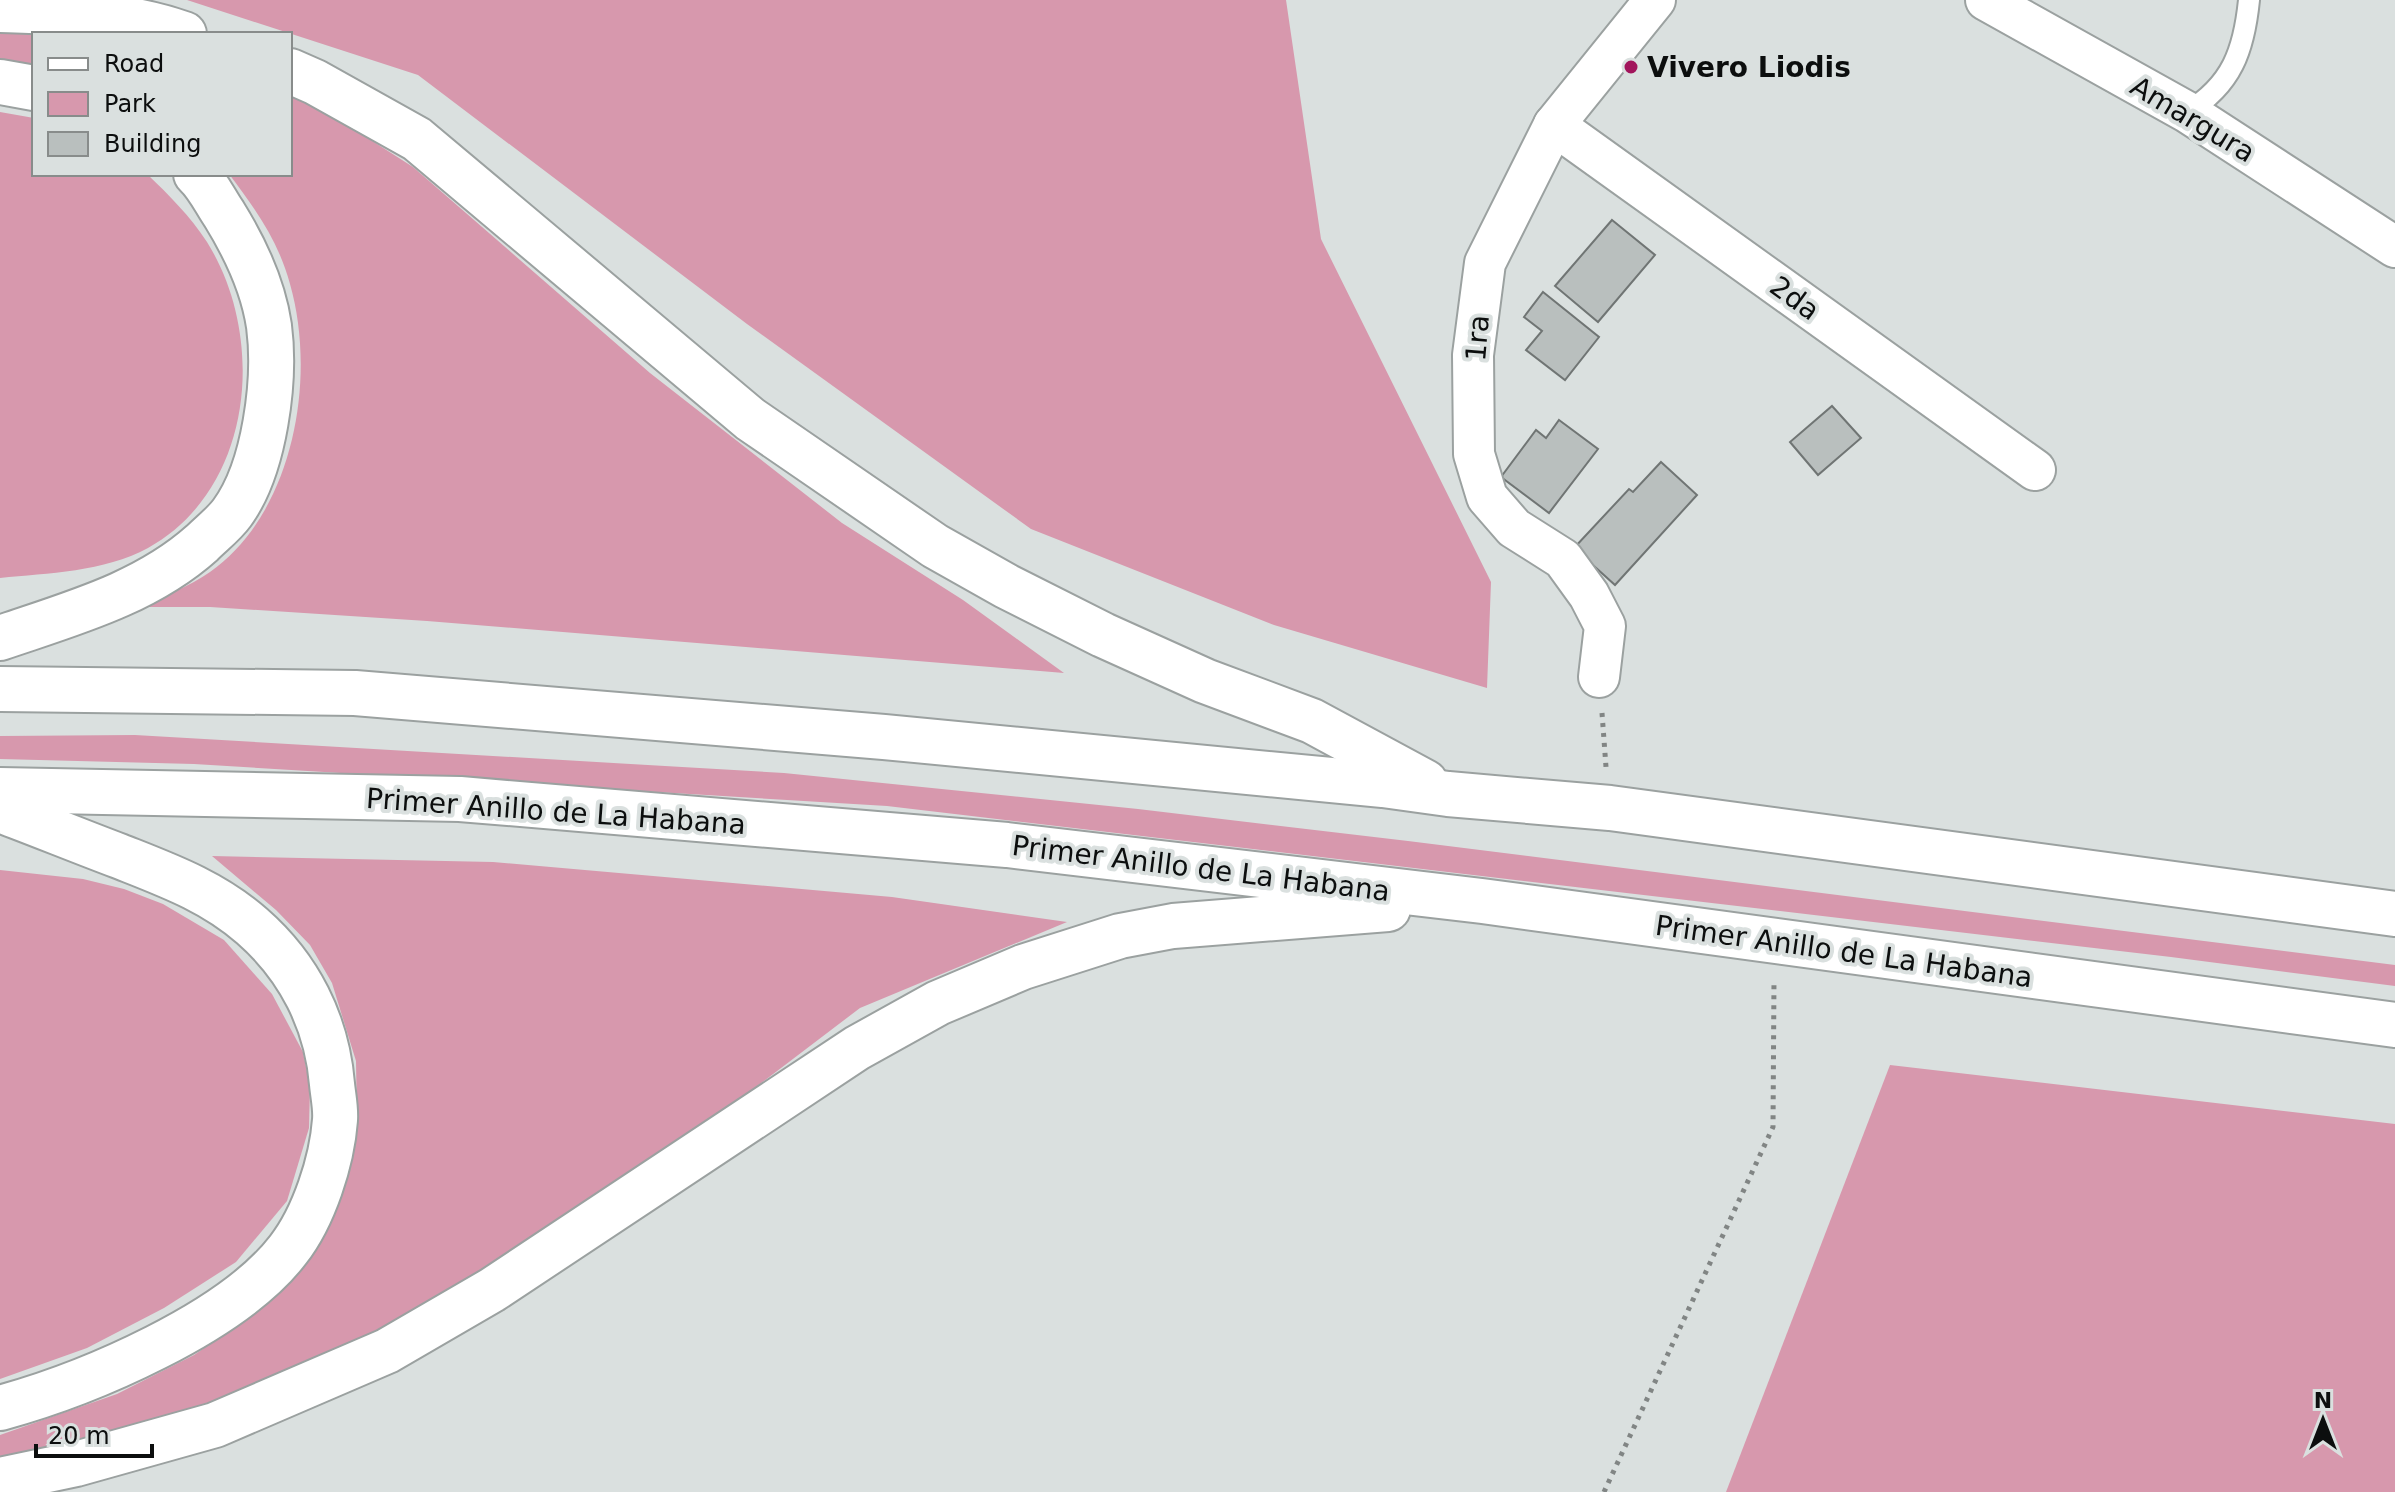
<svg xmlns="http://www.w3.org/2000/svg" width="2395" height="1492" font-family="'DejaVu Sans',sans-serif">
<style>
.green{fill:#d798ad}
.building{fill:#b9bfbe;stroke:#707574;stroke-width:2}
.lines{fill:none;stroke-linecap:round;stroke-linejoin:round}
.service-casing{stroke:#9ba1a0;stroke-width:24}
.minor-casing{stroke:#9ba1a0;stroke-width:44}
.motorway-casing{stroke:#9ba1a0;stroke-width:48}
.path{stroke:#818584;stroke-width:5;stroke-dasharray:4 6;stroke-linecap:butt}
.service{stroke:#fff;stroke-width:20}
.minor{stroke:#fff;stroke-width:40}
.motorway{stroke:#fff;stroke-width:44}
.poi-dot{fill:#a2155c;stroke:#dae0df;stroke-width:3}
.labels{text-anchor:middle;stroke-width:8;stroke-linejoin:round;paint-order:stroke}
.poi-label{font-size:28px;font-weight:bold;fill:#0c0e0e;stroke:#dae0df;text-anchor:start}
.street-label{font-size:28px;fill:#0c0e0e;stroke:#dae0df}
</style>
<rect width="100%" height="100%" fill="#dae0df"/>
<!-- green -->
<g class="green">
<polygon points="187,0 1286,0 1321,239 1491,582 1487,688 1274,625 1031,529 747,324 418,75"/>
<polygon points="0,31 41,34 34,34 34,71 0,66"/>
<path d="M 290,95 L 352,128 L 413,167 L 650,373 L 842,523 L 963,600 L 1064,673 L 427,621 L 210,607 L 139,607 C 163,596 189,587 210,572 C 294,513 317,378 290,284 C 278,240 256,210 229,174 L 290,174 Z"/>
<path d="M 0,112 L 34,118 L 34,174 L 147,174 C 169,195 190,216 207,242 C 267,338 254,489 148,548 C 104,572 48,573 0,578 Z"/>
<polygon points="135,735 784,773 1138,809 1408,841 2395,965 2395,986 2171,957 887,806 194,764 0,759 0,736"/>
<polygon points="212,856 493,862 892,897 1067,922 860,1008 611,1197 414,1318 234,1397 0,1464 0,1435 117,1394 194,1355 241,1323 282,1286 345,1183 357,1125 356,1061 332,983 310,945 276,910"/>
<polygon points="0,870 83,879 124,889 163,904 224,940 272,994 303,1052 310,1087 309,1128 287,1201 236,1262 164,1308 87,1348 0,1379"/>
<polygon points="1890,1065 2395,1124 2395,1492 1726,1492"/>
</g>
<!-- building -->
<g class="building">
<polygon points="1612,220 1655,255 1598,322 1555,286"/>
<polygon points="1543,292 1599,337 1565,380 1526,350 1542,331 1524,317"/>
<polygon points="1832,406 1861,438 1818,475 1790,442"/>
<polygon points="1559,420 1598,449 1549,513 1501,477 1536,430 1546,438"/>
<polygon points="1661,462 1697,495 1615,585 1574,548 1629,489 1633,492"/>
</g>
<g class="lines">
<defs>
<path id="service" d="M 2187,112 C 2232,85 2244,50 2249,0"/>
<g id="minor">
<polyline points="1986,0 2187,112 2395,247"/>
<polyline points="1554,125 2035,470"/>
<polyline points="1599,677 1605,626 1589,595 1563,559 1514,528 1487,497 1474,454 1473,355 1485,263 1554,125 1655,0"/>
</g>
<g id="motorway">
<path d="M 0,10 C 62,12 125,13 184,34"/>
<polyline points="290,71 315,82 417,139 750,419 935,546 1006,586 1103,635 1205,681 1312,721 1425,782"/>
<polyline points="0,82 34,88"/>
<path d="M 0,638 C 70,614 145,594 202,543 C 211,534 224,524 232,513 C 265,468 276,380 269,326 C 263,285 245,248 224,214 C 215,201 208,185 196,174"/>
<polyline points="0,689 355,693 884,737 1383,785 1448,794 1610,808 2395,914"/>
<polyline points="0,790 460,799 1007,845 1482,901 2395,1025"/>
<path d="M 0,810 C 40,825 79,841 119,856 C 167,875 212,891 252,926 C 299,967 327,1022 332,1084 C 333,1095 336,1108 335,1120 C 332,1161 314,1217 288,1250 C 232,1323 88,1384 0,1408"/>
<polyline points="0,1480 76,1464 215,1425 387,1351 492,1290 857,1048 938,1003 1023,967 1120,936 1173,926 1388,909"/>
</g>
</defs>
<!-- service casing -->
<use href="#service" class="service-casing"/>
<!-- minor casing -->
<use href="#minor" class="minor-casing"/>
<!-- motorway casing -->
<use href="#motorway" class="motorway-casing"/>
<!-- path -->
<g class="path">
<polyline points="1602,713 1606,767"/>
<polyline points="1604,1492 1773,1127 1774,980"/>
</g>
<!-- service -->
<use href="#service" class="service"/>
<!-- minor -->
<use href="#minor" class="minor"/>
<!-- motorway -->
<use href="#motorway" class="motorway"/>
</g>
<!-- markers -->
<circle class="poi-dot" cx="1631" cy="67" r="8"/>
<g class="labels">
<!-- poi labels -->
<g class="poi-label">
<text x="1647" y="77">Vivero Liodis</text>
</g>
<!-- street labels -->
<g class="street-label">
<text transform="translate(2193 119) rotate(31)" y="10">Amargura</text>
<text transform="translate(1795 298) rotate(36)" y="10">2da</text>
<text transform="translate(1477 338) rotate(-85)" y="10">1ra</text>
<text transform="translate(556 811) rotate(4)" y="10">Primer Anillo de La Habana</text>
<text transform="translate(1201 868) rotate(7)" y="10">Primer Anillo de La Habana</text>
<text transform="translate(1844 951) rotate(8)" y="10">Primer Anillo de La Habana</text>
</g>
</g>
<!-- legend -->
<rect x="32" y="32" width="260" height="144" fill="#dae0df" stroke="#888c8b" stroke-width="2"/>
<rect x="48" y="58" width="40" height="12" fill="#ffffff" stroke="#888c8b" stroke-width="2"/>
<text x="104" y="72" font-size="24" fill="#0c0e0e">Road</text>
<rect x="48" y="92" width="40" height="24" fill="#d798ad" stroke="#888c8b" stroke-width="2"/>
<text x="104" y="112" font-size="24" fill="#0c0e0e">Park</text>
<rect x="48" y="132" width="40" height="24" fill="#b9bfbe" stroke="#888c8b" stroke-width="2"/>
<text x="104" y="152" font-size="24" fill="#0c0e0e">Building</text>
<!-- north arrow -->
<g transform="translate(2323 1420)" stroke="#dae0df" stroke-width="6" paint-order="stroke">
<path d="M0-6L14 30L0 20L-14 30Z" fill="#0c0e0e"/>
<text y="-12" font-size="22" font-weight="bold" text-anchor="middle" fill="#0c0e0e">N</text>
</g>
<!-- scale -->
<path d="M36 1444v12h116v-12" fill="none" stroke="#0c0e0e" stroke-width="4"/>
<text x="48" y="1444" font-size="24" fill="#0c0e0e" stroke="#dae0df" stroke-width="6" paint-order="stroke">20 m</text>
</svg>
